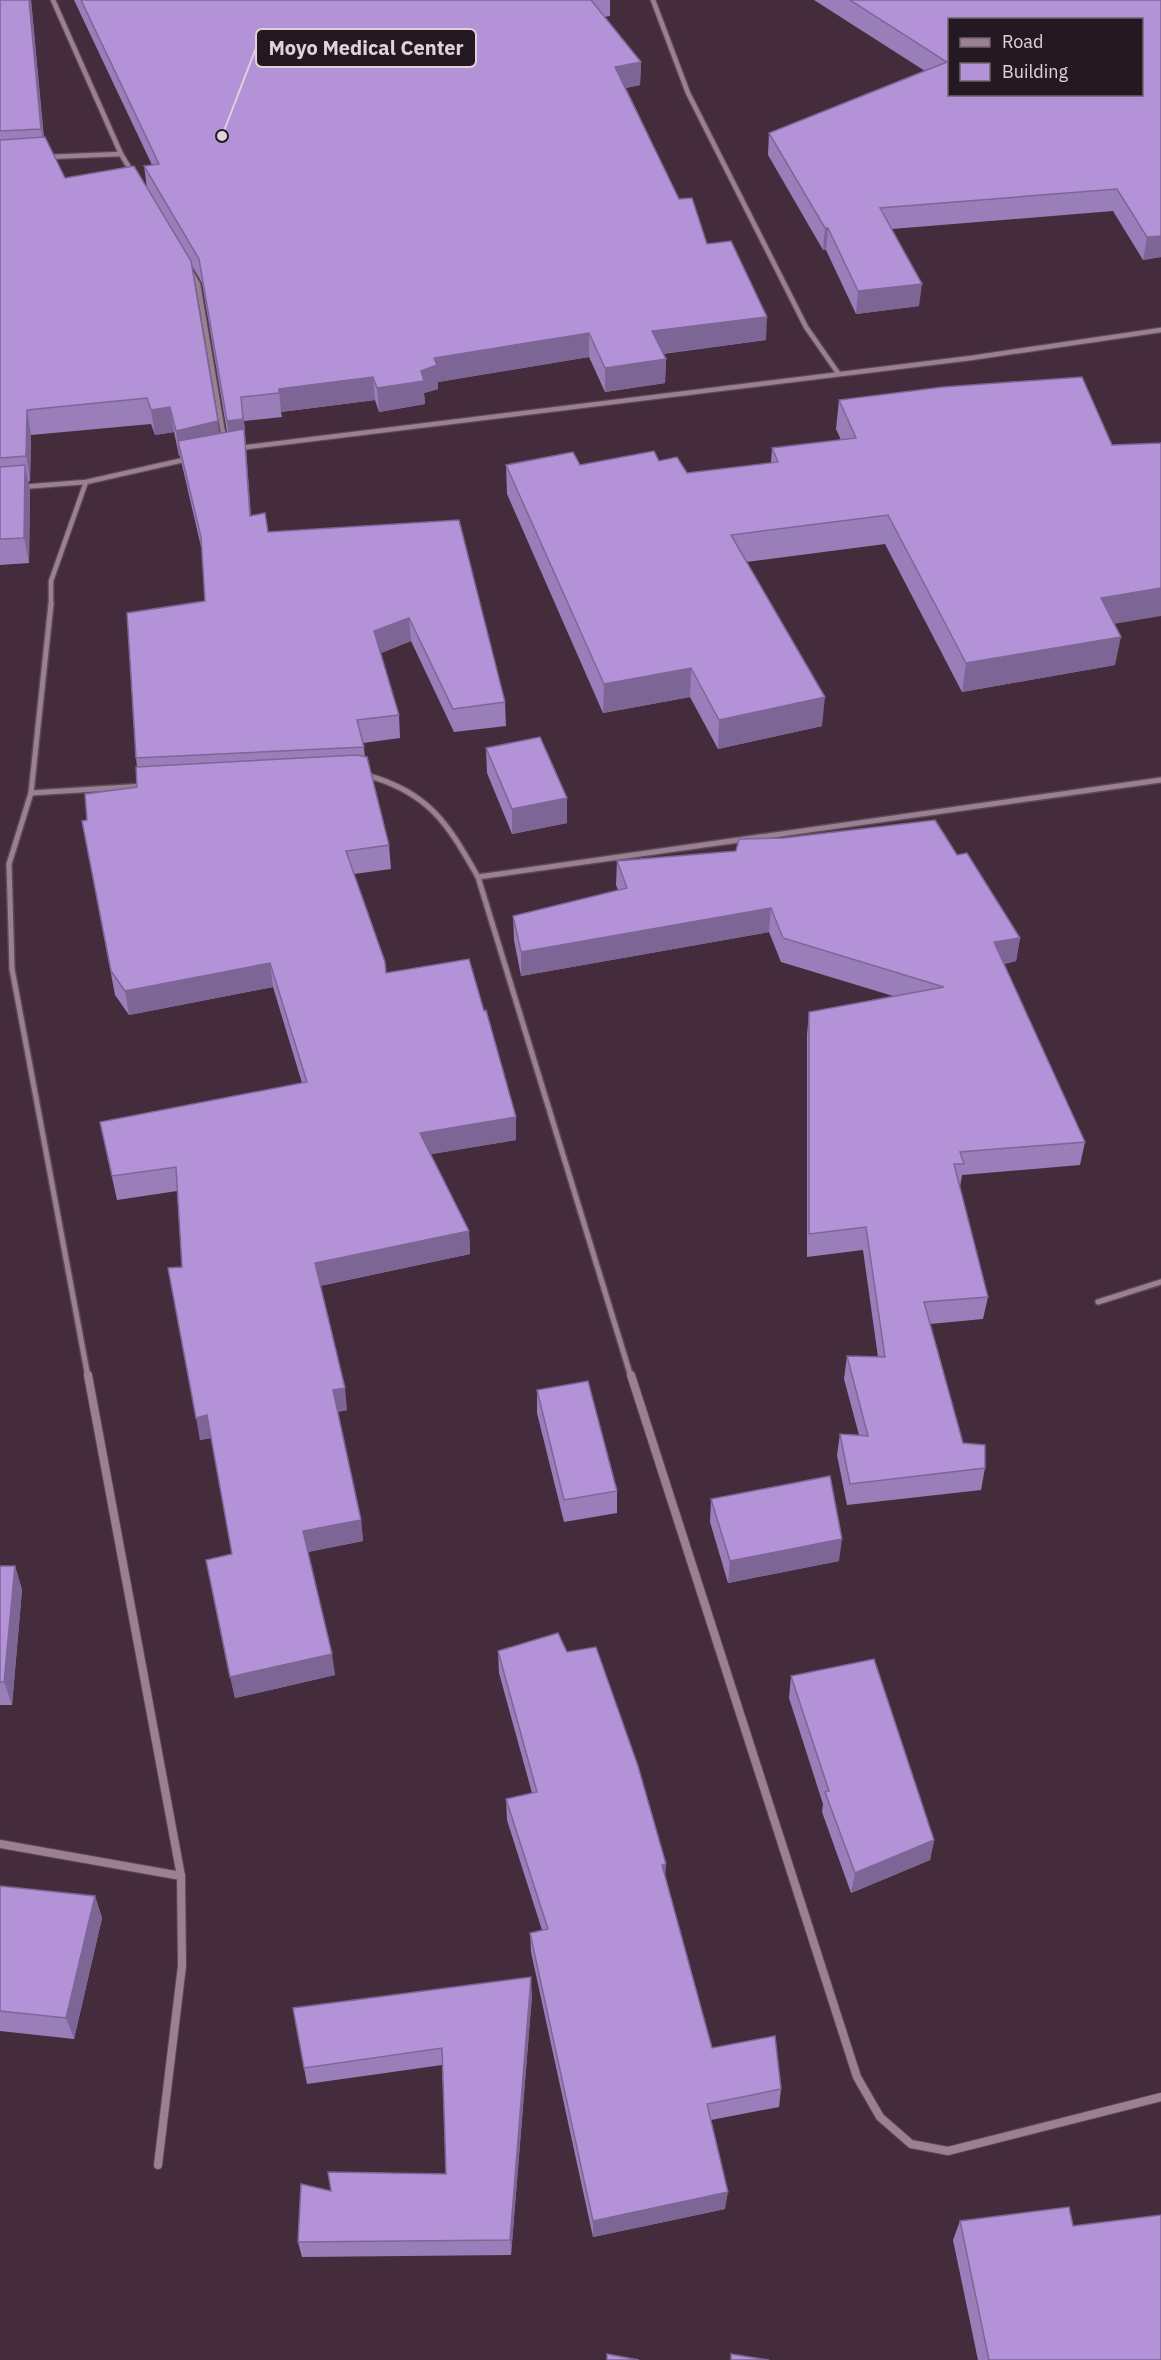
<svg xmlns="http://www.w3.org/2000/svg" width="1161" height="2360" font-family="'IBM Plex Sans',sans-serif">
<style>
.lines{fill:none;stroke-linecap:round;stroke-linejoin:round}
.minor-far2-casing{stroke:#5d4957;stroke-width:7}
.minor-far1-casing{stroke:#5d4957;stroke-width:8}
.minor-casing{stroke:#5d4957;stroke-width:10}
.minor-far2{stroke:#9b7f92;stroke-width:4.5}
.minor-far1{stroke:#9b7f92;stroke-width:5}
.minor{stroke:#9b7f92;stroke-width:8}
.wall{fill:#9a7eb9;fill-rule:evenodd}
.shaded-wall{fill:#7d6696}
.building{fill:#b392d7;stroke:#7d6696;stroke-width:1.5;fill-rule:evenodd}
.leader{fill:none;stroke:#e0d1db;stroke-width:2}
.callout-dot{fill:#e0d1db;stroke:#241920;stroke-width:2}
.callout{fill:#241920;stroke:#e0d1db;stroke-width:2}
.callout-label{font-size:20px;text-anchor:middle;font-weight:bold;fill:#e0d1db}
</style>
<rect width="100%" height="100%" fill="#442c3d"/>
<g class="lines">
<defs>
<g id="minor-far2">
<polyline points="53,0 121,154 133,174"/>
<polyline points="653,0 688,93 806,327 838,373"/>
<polyline points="47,157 121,154"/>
<polyline points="190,270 198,284 224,439"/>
<polyline points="239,448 971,358 1161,330"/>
<polyline points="21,487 86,482 188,459"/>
<polyline points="51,605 51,581 86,482"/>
</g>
<g id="minor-far1">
<polyline points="51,604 31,793 9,864 12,969 88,1377"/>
<path d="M 366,775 C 429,792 448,824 478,877 L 631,1377"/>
<polyline points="31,793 144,786"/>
<polyline points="478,877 1161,780"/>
<polyline points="1098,1302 1161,1282"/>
</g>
<g id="minor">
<polyline points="88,1375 181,1876 182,1966 158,2165"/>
<polyline points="631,1375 857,2077 880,2117 911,2144 948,2151 1161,2097"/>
<polyline points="0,1844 181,1876"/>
</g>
</defs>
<!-- minor-far2 casing -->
<use href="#minor-far2" class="minor-far2-casing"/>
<!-- minor-far1 casing -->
<use href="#minor-far1" class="minor-far1-casing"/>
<!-- minor casing -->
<use href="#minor" class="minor-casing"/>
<!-- minor-far2 -->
<use href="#minor-far2" class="minor-far2"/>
<!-- minor-far1 -->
<use href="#minor-far1" class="minor-far1"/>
<!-- minor -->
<use href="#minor" class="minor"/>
</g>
<!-- wall -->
<g class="wall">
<path d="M 0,0 L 31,0 L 44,138 L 65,178 L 147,188 L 144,166 L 152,165 L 74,0 L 610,0 L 610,16 L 604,17 L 641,62 L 640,85 L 626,88 L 679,199 L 766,340 L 663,354 L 666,359 L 665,383 L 605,392 L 589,357 L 438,382 L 438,389 L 424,393 L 425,404 L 379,412 L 375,400 L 281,412 L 282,417 L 244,421 L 251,516 L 268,532 L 459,520 L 505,702 L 506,726 L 454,732 L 411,641 L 381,653 L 399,715 L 400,738 L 363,743 L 365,756 L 389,845 L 391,869 L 354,874 L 386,973 L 516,1117 L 516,1140 L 431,1154 L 469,1231 L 470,1254 L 320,1286 L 347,1410 L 337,1412 L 361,1520 L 363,1541 L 308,1552 L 335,1675 L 235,1698 L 206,1560 L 232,1554 L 211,1438 L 200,1440 L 182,1267 L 177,1191 L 117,1200 L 100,1122 L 302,1083 L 273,987 L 129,1015 L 115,995 L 82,821 L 87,820 L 137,787 L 137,767 L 136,758 L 205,601 L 202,551 L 182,465 L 180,456 L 179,456 L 174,432 L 155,435 L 151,424 L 31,435 L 30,481 L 28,482 L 30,490 L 29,563 L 0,565 ZM 191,264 L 202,283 L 227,432 L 219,433 Z"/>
<polygon points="814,0 1161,0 1161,257 1143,260 1113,211 892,229 919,306 856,314 826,250 823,250 768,155 769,133 925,71"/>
<polygon points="839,400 1114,624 1115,665 962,692 885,544 746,562 822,726 718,749 690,697 603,713 507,494 506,465 580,465 659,461 687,473 771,463 772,448 841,440 836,429"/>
<polygon points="486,748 567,798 567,823 512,834 487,773"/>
<polygon points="957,855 1020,938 1016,961 1004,964 1085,1142 1080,1165 962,1175 960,1187 988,1297 983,1319 930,1324 963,1443 985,1468 981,1490 847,1505 837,1455 840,1434 859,1435 844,1379 847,1356 878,1357 863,1250 807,1257 807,1035 809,1012 893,996 781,962 769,932 521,976 514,940 513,916 618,890 616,885 617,861"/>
<polygon points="537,1390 617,1491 617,1513 564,1522 537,1413"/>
<polygon points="711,1499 839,1561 728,1583 710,1522"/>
<polygon points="0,1566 15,1566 22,1590 12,1705 0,1705"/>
<polygon points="498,1651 665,1877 712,2048 781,2089 779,2107 711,2120 725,2209 593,2237 531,1952 530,1933 542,1930 507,1820 506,1799 532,1793 499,1673"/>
<polygon points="791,1676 934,1840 930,1860 851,1893 822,1812 823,1804 789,1698"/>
<polygon points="0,1886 95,1896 102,1918 74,2039 0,2031"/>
<polygon points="532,1995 511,2255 302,2257 298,2242 331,2191 446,2174 442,2065 307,2084 304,2068"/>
<polygon points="960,2221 1073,2226 1161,2360 978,2360 953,2240"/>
</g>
<!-- shaded-wall -->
<g class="shaded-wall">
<polygon points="29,0 31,0 45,153 41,129"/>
<polygon points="641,62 640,85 615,90 615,67"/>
<polygon points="825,228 828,228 826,250 823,250"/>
<polygon points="1161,236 1161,257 1143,260 1147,237"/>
<polygon points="922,284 919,306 856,314 858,291"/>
<polygon points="767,317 766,340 652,355 652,331"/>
<polygon points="589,333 589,357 438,382 438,389 424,393 425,404 379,412 377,388 421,371 434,358"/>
<polygon points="666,359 665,383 605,392 605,368"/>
<polygon points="373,377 375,400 281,412 279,389"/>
<polygon points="241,397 244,421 252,540 230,445 227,421"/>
<polygon points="170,407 174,432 155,435 151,410"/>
<polygon points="27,410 31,435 30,481 26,456"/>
<polygon points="218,421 221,447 178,441 180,456 179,456 176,431"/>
<polygon points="25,465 30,490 29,563 24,538"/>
<polygon points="1161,588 1161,616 1096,627 1101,598"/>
<polygon points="409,618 411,641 376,655 374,631"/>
<polygon points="1121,637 1115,665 962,692 966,663"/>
<polygon points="691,668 690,697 603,713 604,684"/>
<polygon points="825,697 822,726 718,749 719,720"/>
<polygon points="567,798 567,823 512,834 512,809"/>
<polygon points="771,908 769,932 521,976 521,952"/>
<polygon points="1020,938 1016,961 990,966 994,942"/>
<polygon points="270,963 273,987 129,1015 125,991"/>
<polygon points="516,1117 516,1140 421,1156 420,1133"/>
<polygon points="469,1231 470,1254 318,1286 315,1263"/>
<polygon points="345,1388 347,1410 335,1412 333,1390"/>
<polygon points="207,1415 211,1438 200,1440 196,1418"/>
<polygon points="361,1520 363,1541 306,1552 303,1531"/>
<polygon points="842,1539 839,1561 728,1583 730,1561"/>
<polygon points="15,1566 22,1590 12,1705 4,1682"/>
<polygon points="332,1654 335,1675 235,1698 230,1677"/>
<polygon points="934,1840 930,1860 851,1893 855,1873"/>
<polygon points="666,1864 665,1884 662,1865"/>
<polygon points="95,1896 102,1918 74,2039 66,2018"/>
<polygon points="531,1977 532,1995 511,2255 510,2240"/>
<polygon points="728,2192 725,2209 593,2237 593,2221"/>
</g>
<!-- building -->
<g class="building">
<polygon points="0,0 29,0 41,129 0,131"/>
<polygon points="81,0 591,0 641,62 615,67 679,199 692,198 707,244 731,241 767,317 652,331 666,359 605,368 589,333 434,358 437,365 421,371 424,381 377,388 373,377 279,389 279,393 241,397 243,419 227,421 199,259 144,166 159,164"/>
<path d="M 850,0 L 1161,0 L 1161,236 L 1147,237 L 1117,189 L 880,208 L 922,284 L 858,291 L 828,228 L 825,228 L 769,133 L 947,62 ZM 950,20 L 1142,20 L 1142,94 L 950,94 Z"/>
<polygon points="45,137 65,178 134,166 191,261 218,421 176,431 170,407 151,410 147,398 27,410 26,456 0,458 0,140"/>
<polygon points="1082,377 1112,445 1161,443 1161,588 1101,598 1121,637 966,663 888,515 731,535 825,697 719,720 691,668 604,684 506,465 573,452 580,465 654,451 659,461 677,457 687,473 778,462 772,448 856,438 839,400 943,387"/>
<polygon points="244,429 250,516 265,513 268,532 459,520 505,702 453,709 409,618 374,631 399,715 357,720 364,747 136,758 127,613 205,601 201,537 178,441"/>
<polygon points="25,465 24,538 0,539 0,467"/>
<polygon points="540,737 567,798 512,809 486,748"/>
<polygon points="357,755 367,757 389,845 346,851 385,962 386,973 469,959 484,1011 486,1010 516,1117 420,1133 469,1231 315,1263 345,1388 333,1390 361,1520 303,1531 332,1654 230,1677 206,1560 232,1554 207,1415 196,1418 168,1268 182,1267 176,1167 112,1176 100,1122 307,1082 270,963 125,991 111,971 82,821 87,820 85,794 137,787 136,767"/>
<polygon points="935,820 957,855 967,853 1020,938 994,942 1085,1142 960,1152 964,1164 954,1164 988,1297 924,1302 963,1443 985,1445 985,1468 850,1484 840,1434 868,1436 847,1356 885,1357 866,1227 809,1234 809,1012 944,987 783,938 771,908 521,952 513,916 627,888 617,861 736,851 739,839 784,838"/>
<polygon points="588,1381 617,1491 564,1500 537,1390"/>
<polygon points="830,1476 842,1539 730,1561 711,1499"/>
<polygon points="0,1566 15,1566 4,1682 0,1682"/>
<polygon points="558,1633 567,1652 596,1647 638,1766 666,1864 662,1865 712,2048 775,2036 781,2089 707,2104 728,2192 593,2221 530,1933 548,1929 506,1799 537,1792 498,1651"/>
<polygon points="874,1659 934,1840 855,1873 825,1792 829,1791 791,1676"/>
<polygon points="0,1886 95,1896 66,2018 0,2011"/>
<polygon points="531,1977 510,2240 298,2242 301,2184 331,2191 328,2172 446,2174 442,2048 304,2068 293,2008"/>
<polygon points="1069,2207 1073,2226 1161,2215 1161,2360 989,2360 960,2221"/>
<polygon points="607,2354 639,2360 607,2360"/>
<polygon points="731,2354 769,2360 731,2360"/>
</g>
<!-- callouts -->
<path class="leader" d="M222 136L256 48"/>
<circle class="callout-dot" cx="222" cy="136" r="6"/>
<rect class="callout" x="256" y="29" width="220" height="38" rx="6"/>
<g class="callout-label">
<text x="366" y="55">Moyo Medical Center</text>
</g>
<!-- legend -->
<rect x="948" y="18" width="195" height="78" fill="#241920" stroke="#6f636b" stroke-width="1.5"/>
<rect x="960" y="38" width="30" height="9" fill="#9b7f92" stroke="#6f636b" stroke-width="1.5"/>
<text x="1002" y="48" font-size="18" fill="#e0d1db">Road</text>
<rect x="960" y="63" width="30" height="18" fill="#b392d7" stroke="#6f636b" stroke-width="1.5"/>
<text x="1002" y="78" font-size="18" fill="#e0d1db">Building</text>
</svg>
